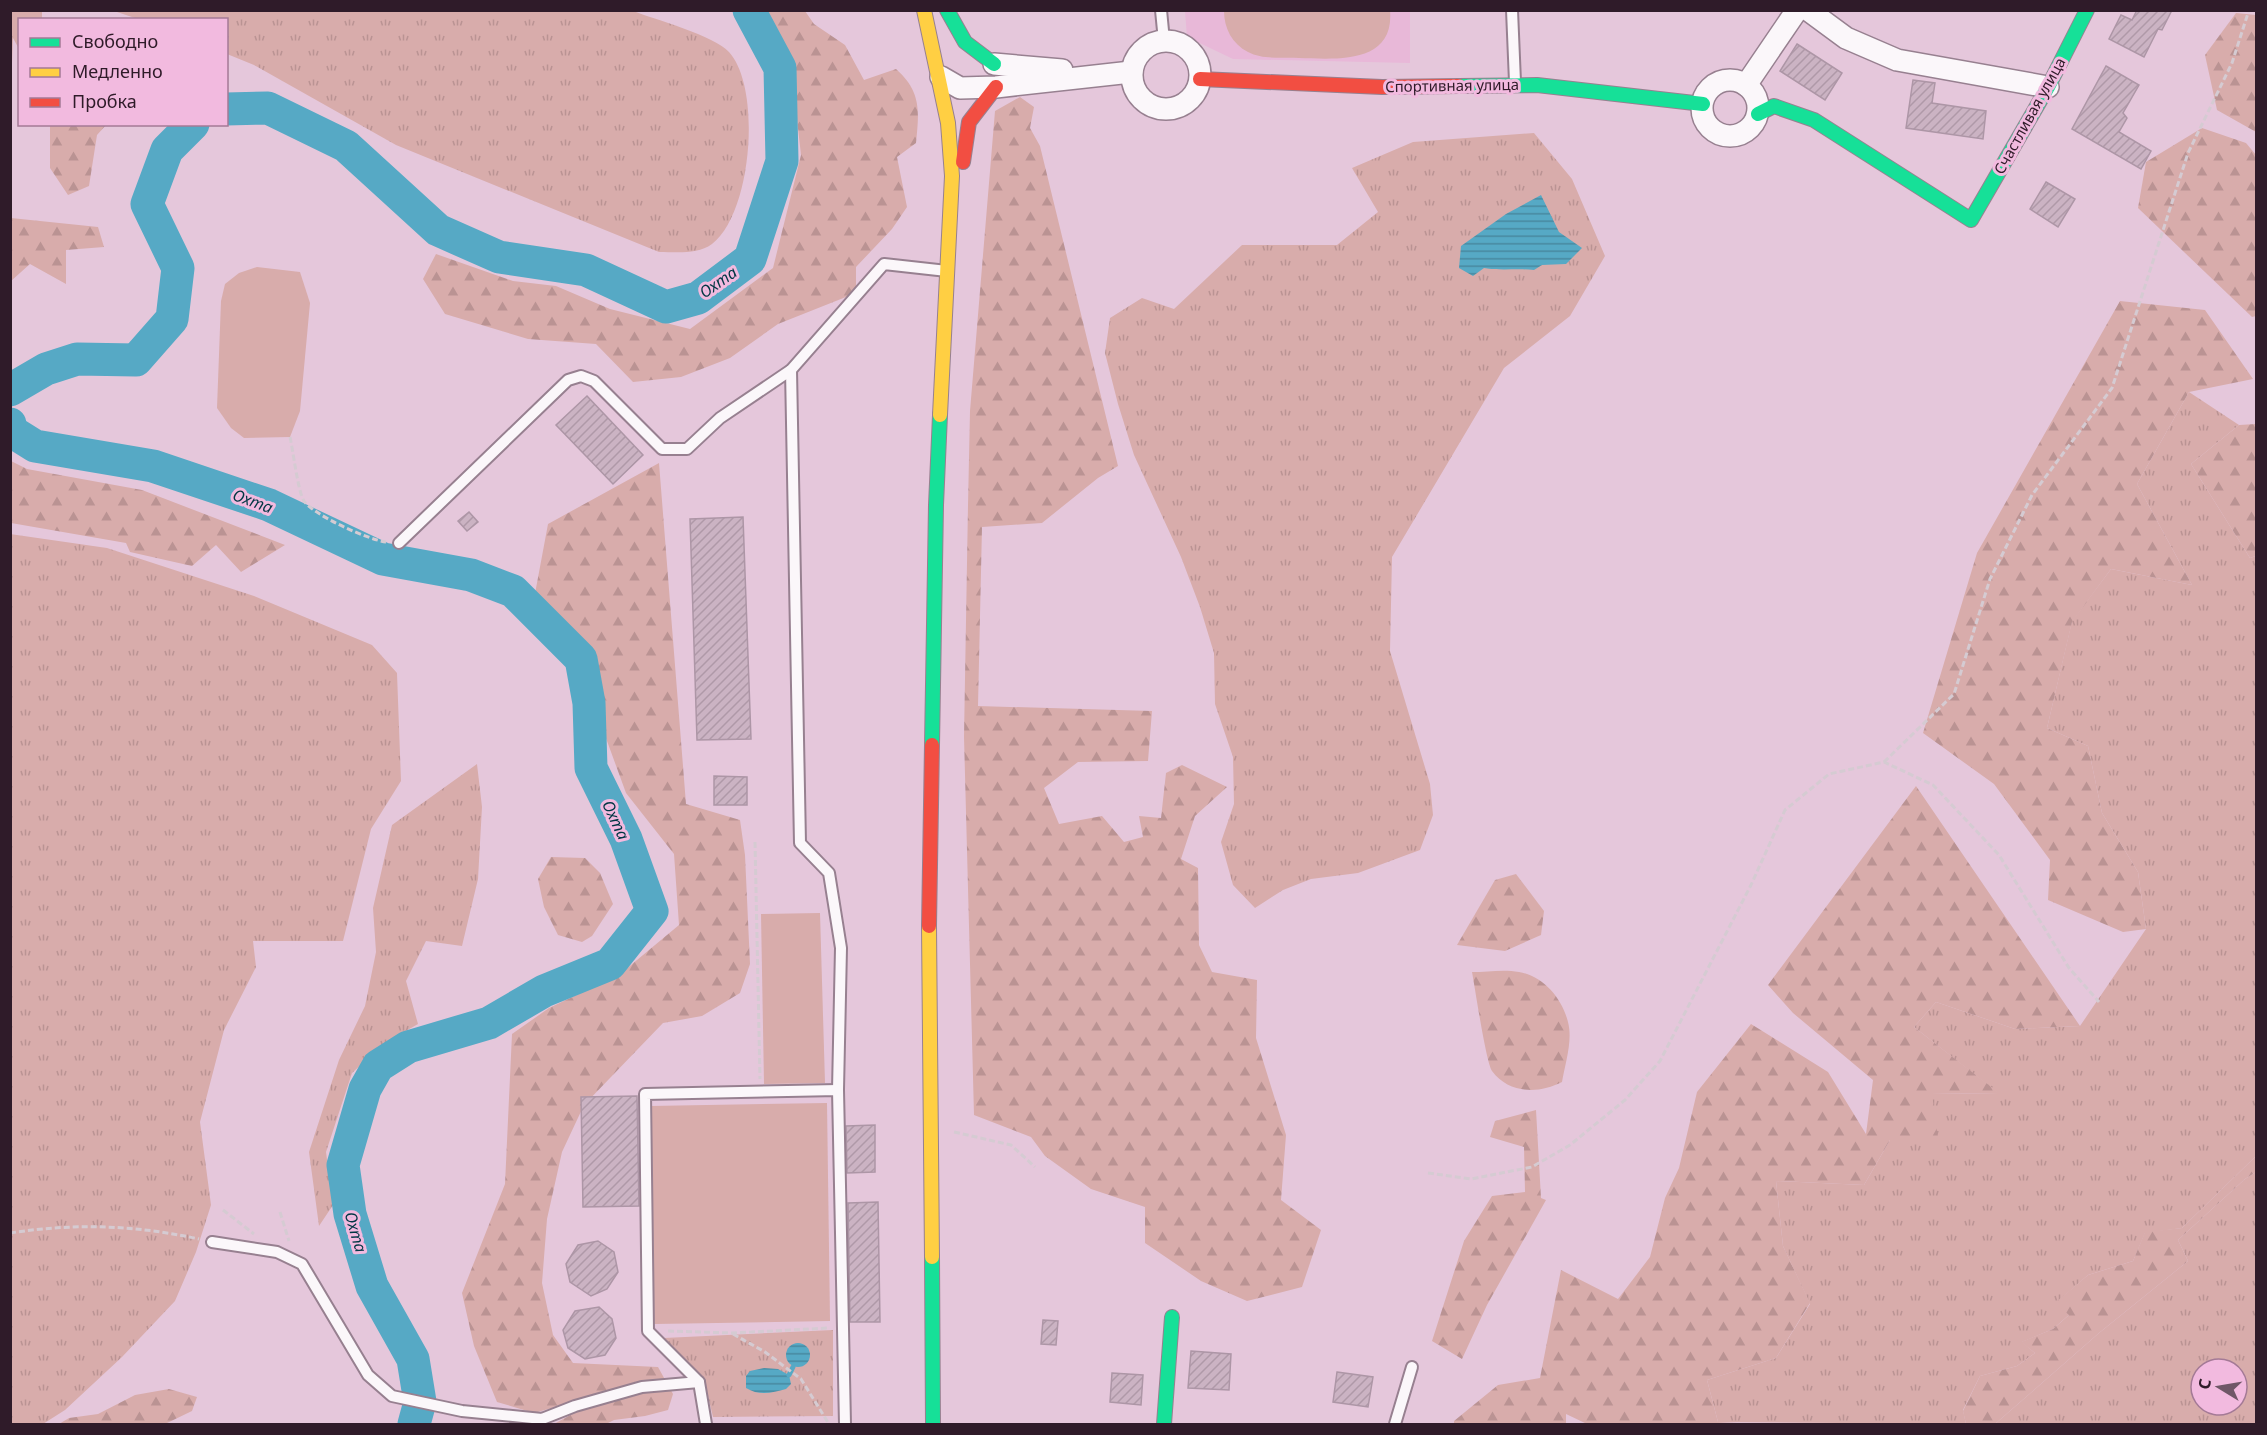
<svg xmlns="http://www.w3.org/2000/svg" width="2267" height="1435" font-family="'Noto Sans',sans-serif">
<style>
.built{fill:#e8b8d8}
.grass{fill:url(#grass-tufts);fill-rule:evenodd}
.forest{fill:url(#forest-firs)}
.pitch{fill:#d8acab}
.water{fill:url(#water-rules)}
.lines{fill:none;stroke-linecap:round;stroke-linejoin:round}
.stream{stroke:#56a9c5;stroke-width:5}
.river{stroke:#56a9c5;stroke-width:33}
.building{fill:url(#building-hatch);stroke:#ad96a6;stroke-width:1.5}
.lane-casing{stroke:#978090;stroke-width:14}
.street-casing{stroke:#978090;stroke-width:24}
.fast-casing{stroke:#978090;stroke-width:16}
.slow-casing{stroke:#978090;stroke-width:16}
.jam-casing{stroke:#978090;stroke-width:16}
.path{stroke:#d5cbd2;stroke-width:3;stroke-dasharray:6 3;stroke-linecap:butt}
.lane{stroke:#fbf7fa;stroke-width:10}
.street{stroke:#fbf7fa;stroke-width:21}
.fast{stroke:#16e098;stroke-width:14}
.slow{stroke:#ffcf43;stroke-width:14}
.jam{stroke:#f24e42;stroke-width:14}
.labels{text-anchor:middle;stroke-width:6;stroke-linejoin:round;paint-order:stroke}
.street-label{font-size:15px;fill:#2f1b29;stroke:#f2badf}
.water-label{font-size:16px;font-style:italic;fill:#003643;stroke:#f2badf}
</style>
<defs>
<pattern id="grass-tufts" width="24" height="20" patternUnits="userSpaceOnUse" patternTransform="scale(1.5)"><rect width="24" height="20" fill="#d8acab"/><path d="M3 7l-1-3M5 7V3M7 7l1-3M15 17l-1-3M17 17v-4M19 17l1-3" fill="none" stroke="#ba9393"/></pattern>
<pattern id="forest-firs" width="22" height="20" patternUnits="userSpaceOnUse" patternTransform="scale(1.5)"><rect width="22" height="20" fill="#d8acab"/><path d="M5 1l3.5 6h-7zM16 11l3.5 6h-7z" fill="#ba9393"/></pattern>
<pattern id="water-rules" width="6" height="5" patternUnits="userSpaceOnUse" patternTransform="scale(1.5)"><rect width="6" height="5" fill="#56a9c5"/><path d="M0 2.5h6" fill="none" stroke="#4889a0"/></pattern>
<pattern id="building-hatch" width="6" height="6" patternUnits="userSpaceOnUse" patternTransform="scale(1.5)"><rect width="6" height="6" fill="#cbb3c3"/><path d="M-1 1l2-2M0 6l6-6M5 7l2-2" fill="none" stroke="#af99a8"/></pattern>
</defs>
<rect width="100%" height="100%" fill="#e5c7db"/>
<!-- built -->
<polygon class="built" points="1185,11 1410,11 1410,63 1233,59 1187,37"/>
<!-- grass -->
<g class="grass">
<polygon points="11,10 42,11 42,19 20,20 19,49 13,38 11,88"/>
<path d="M 114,11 L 633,11 C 654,19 715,36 729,52 C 762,88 752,214 712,244 C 697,255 676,252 659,252 L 396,145 L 254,65 L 227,54 L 226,20 L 138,19 Z"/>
<polygon points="1534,133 1572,179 1605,256 1570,316 1504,368 1392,557 1390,651 1430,784 1433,815 1420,850 1358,873 1311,879 1283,890 1255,908 1233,885 1221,842 1234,804 1233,757 1215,704 1214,653 1200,607 1181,557 1134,455 1118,404 1105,353 1110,318 1142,298 1174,309 1242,245 1337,245 1378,212 1352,168 1413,142"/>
<polygon points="2189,392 2239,425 2191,464 2250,558 2256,556 2256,1156 2182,1228 2145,1233 2133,1261 2088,1275 2056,1303 2070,1314 2053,1329 2022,1342 2035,1353 2017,1366 1980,1376 1963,1410 1966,1424 1718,1422 1707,1380 1776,1358 1810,1304 1783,1246 1776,1181 1864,1185 1890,1140 1932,1094 1998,1093 1914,1027 1936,1002 2015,1029 2080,1026 2146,929 2138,872 2102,813 2088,746 2047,728 2072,621 2111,569 2192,585 2137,484"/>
<polygon points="10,534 107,548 254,596 372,645 397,673 401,781 371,829 343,941 253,941 256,967 224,1030 200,1122 211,1205 196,1252 175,1301 122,1357 65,1410 43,1424 10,1424"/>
<polygon points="477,764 482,807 478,879 462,946 426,941 406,981 418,1024 385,1043 352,1073 326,1152 333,1205 319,1226 309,1152 339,1060 365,1006 376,952 373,908 392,825"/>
<path d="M 2256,1172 L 2256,1424 L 1995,1424 L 2099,1333 L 2188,1261 L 2178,1240 L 2245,1179 ZM 2201,1369 L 2237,1369 L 2237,1405 L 2201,1405 Z"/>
<polygon points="833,1330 833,1416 713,1417 704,1379 664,1338"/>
</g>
<!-- forest -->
<g class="forest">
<path d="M 761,11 L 805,11 L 814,24 L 845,45 L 864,80 L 896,69 C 922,92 919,112 916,143 L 897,157 L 907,207 L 892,229 L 856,267 L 856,293 L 778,324 L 730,358 L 681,377 L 633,382 L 596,344 L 528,339 L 445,314 L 423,279 L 436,254 L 513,281 L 556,286 L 610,309 L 690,329 L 773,268 L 801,155 L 791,66 Z"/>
<polygon points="2236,13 2256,15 2256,132 2217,110 2205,55"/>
<polygon points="1020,97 1034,107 1030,128 1040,146 1118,466 1098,478 1042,523 982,527 978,706 1152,711 1148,761 1078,762 1044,788 1059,824 1102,816 1124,842 1143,837 1139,816 1161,818 1166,773 1182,765 1227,787 1195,816 1181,859 1198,868 1199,945 1212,972 1257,980 1256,1038 1286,1135 1281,1200 1321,1230 1302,1287 1247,1301 1201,1281 1145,1243 1145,1207 1091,1189 1045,1156 1031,1137 974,1115 964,737 968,505 970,411 995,111"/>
<polygon points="50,125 106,125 97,135 89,186 68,195 50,168"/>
<polygon points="2202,128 2246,143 2256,155 2256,316 2252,317 2138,208 2146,162"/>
<polygon points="11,218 98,227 104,247 66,250 66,284 30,264 11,281"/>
<polygon points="2120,301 2205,310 2253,379 2189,392 2137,484 2192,585 2111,569 2072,622 2047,728 2088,746 2102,813 2138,872 2146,929 2123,932 2048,900 2050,860 1994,784 1923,733 1977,553"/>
<polygon points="2256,424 2256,556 2250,558 2191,464 2239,425"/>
<polygon points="11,461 27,469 142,490 285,545 241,572 216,545 192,566 130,552 126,543 11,523"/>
<polygon points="659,463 686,804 740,820 745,855 750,964 740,993 702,1016 663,1023 584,1105 562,1152 547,1219 542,1283 553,1335 573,1363 658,1367 673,1394 668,1410 645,1416 614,1420 606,1424 554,1424 616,1390 534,1413 497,1402 474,1346 462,1293 505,1184 512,1034 549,1008 619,975 679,925 674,854 626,793 603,730 590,657 534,599 548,524"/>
<polygon points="1916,786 2080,1026 2015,1029 1936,1002 1914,1027 1999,1093 1932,1094 1938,1139 1890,1140 1864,1185 1776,1181 1783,1246 1810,1303 1776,1358 1707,1380 1718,1422 1758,1424 1587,1424 1566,1414 1566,1424 1454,1424 1454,1421 1498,1385 1540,1378 1561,1270 1618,1299 1650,1257 1665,1198 1679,1168 1697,1092 1751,1024 1828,1072 1866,1134 1873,1080 1793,1013 1768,985"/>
<polygon points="551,857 585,858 600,873 613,904 592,936 582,942 558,935 544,907 538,879"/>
<polygon points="1516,874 1544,911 1541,935 1505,951 1457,945 1495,880"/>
<path d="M 1472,972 C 1487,972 1504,969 1519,972 C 1543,976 1562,998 1568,1022 C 1573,1040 1565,1064 1562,1082 C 1539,1094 1509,1094 1492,1071 C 1486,1062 1475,988 1472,972 Z"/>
<polygon points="1536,1110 1541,1198 1546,1200 1487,1305 1462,1359 1432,1341 1464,1241 1492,1196 1525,1192 1524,1147 1490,1137 1495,1121"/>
<polygon points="2256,1156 2256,1172 2245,1179 2178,1240 2188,1261 2099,1333 1995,1424 1966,1424 1963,1411 1980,1376 2017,1366 2035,1353 2021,1342 2053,1329 2069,1315 2055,1303 2088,1275 2133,1261 2145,1232 2182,1228"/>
<polygon points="169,1389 197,1397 192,1411 165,1424 59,1424 69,1418 98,1414 135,1395"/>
</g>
<!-- pitch -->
<g class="pitch">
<path d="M 1390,10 C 1395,65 1335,59 1299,58 C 1283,57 1263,60 1248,52 C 1232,44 1224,28 1224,11 Z"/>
<polygon points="257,267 300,272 310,303 300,411 290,437 244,438 231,428 217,408 221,301 225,284 239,273"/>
<polygon points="820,913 825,1083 764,1084 761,914"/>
<polygon points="827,1103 830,1321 654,1324 650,1106"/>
</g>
<!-- water -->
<g class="water">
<path d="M 1541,195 L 1559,232 L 1582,248 L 1566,264 L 1542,265 L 1534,270 C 1517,268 1502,271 1484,268 L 1473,276 L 1459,268 L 1461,246 L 1506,214 Z"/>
<circle cx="798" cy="1355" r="12"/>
<path d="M 764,1368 L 778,1369 L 789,1375 L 791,1384 L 786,1389 C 772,1393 759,1396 746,1388 L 746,1376 L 750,1371 Z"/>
</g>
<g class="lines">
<!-- stream -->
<polyline class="stream" points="789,1375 793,1367"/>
<!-- river -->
<g class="river">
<polyline points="226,109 268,108 346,146 438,230 499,257 586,270 666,307 698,298 750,259 782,161 780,68 749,10"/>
<polyline points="10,390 46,369 77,359 136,360 172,319 178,268 147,204 167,150 193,124"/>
<polyline points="10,424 11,431 35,446 153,466 269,505 383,559 471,575 513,591 581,659 589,703 591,768 626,839 652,911 610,964 544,991 489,1023 408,1047 378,1066 365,1089 343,1165 350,1214 372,1286 413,1359 420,1402 414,1424"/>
</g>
</g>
<!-- building -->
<g class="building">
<polygon points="2137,10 2172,10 2162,30 2158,29 2144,57 2109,39 2121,15 2132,20"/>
<polygon points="1797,44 1842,73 1825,100 1780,71"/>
<polygon points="2106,66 2139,85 2123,113 2127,118 2119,132 2151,151 2141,169 2072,129"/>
<polygon points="1913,80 1935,83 1932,103 1986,111 1983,139 1906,128"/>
<polygon points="2046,182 2075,199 2058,227 2030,209"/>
<polygon points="587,396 643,455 613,484 556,425"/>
<polygon points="469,512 478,522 467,531 458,521"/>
<polygon points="743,517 751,739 697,740 690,519"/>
<polygon points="714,776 747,777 747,805 714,805"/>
<polygon points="637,1096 639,1206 583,1207 581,1097"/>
<polygon points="875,1125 875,1172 847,1173 846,1126"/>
<polygon points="878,1202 880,1322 850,1322 848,1203"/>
<polygon points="598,1241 614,1252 618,1272 607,1289 591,1296 570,1282 566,1264 578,1245"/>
<polygon points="599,1307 612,1319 616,1338 605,1355 585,1359 568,1348 563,1330 575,1311"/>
<polygon points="1043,1320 1058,1321 1056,1345 1041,1344"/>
<polygon points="1191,1351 1231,1354 1229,1390 1188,1388"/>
<polygon points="1337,1372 1373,1377 1368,1407 1333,1402"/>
<polygon points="1112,1373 1143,1375 1141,1405 1110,1402"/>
</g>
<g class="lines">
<defs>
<g id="lane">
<polyline points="1161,10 1164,41"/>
<polyline points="1512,10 1515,82"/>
<polyline points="791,370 800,843 829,873 841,948 838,1090"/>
<polyline points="399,543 568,380 581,376 594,381 662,449 687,449 720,418 791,370 884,264 947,271"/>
<polyline points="212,1242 277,1252 302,1264 368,1375 392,1396 462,1411 542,1419 575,1406 642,1387 699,1382"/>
<polyline points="706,1424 699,1382 648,1331 645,1094 838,1090 845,1424"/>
<polyline points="1395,1424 1412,1367"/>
</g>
<g id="street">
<polyline points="1808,10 1846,38 1897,60 2048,87"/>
<circle cx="1166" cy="75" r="34"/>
<polyline points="994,64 1062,70"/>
<polyline points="941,77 960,88 996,87 1131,72"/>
<circle cx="1730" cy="108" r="28"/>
<polyline points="1746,85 1797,10"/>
</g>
<g id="fast">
<polyline points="947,10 965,42 994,64"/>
<polyline points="1459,86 1537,85 1703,104"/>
<polyline points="1758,114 1774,106 1814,120 1971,220 2048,87 2087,10"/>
<polyline points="932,745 936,505 940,415"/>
<polyline points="932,1257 933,1424"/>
<polyline points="1164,1424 1172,1317"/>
</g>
<g id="slow">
<polyline points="924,10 948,123 952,176 940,415"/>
<polyline points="929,926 932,1257"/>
</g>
<g id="jam">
<polyline points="1200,79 1382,87 1459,86"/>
<polyline points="963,162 969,122 996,87"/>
<polyline points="929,926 932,745"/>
</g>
</defs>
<!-- lane casing -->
<use href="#lane" class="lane-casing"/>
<!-- street casing -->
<use href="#street" class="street-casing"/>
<!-- fast casing -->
<use href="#fast" class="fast-casing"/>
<!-- slow casing -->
<use href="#slow" class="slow-casing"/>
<!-- jam casing -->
<use href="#jam" class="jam-casing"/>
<!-- path -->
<g class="path">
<path d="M 290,437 C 293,450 298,492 304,501 C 313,515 369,540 386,542"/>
<polyline points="1884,762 1954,694 1990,579 2032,495 2112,388 2188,153 2232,63 2249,10"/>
<polyline points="755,842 760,1079"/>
<polyline points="954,1132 1011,1145 1035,1167"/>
<polyline points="1428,1173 1471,1179 1532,1167 1570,1145 1625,1100 1660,1061 1751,885 1785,810 1829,774 1884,762 1933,785 1999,855 2069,968 2099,1002"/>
<polyline points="223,1210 254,1234"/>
<polyline points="280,1212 289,1241"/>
<path d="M 10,1233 C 75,1223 135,1225 199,1239"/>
<polyline points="668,1331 732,1333 829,1328"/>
<polyline points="733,1334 765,1352 801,1379 829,1424"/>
</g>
<!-- lane -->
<use href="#lane" class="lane"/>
<!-- street -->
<use href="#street" class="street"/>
<!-- fast -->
<use href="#fast" class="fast"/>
<!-- slow -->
<use href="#slow" class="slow"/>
<!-- jam -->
<use href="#jam" class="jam"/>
</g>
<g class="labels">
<!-- street labels -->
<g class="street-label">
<text transform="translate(1452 86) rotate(-1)" y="5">Спортивная улица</text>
<text transform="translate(2030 116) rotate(-61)" y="5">Счастливая улица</text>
</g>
<!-- water labels -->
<g class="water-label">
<text transform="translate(718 282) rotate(-35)" y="6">Охта</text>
<text transform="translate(253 501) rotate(20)" y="6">Охта</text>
<text transform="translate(616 820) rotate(65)" y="6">Охта</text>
<text transform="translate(356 1232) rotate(74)" y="6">Охта</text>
</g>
</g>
<!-- border -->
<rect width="2267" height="1435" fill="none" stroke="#2f1b29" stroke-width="24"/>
<!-- legend -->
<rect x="18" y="18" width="210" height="108" fill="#f2badf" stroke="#a47a96" stroke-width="1.5"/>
<rect x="30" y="38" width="30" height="9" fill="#16e098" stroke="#a47a96" stroke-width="1.5"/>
<text x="72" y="48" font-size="18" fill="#2f1b29">Свободно</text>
<rect x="30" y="68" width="30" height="9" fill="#ffcf43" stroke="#a47a96" stroke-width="1.5"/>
<text x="72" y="78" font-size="18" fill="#2f1b29">Медленно</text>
<rect x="30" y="98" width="30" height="9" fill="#f24e42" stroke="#a47a96" stroke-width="1.5"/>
<text x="72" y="108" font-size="18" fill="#2f1b29">Пробка</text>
<!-- north arrow -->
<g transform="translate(2219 1387) rotate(281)"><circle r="28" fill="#f2badf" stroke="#a47a96" stroke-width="1.5"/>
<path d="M0-4.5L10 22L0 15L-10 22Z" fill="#6f5767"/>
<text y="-9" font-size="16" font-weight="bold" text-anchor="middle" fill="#2f1b29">С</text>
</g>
</svg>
